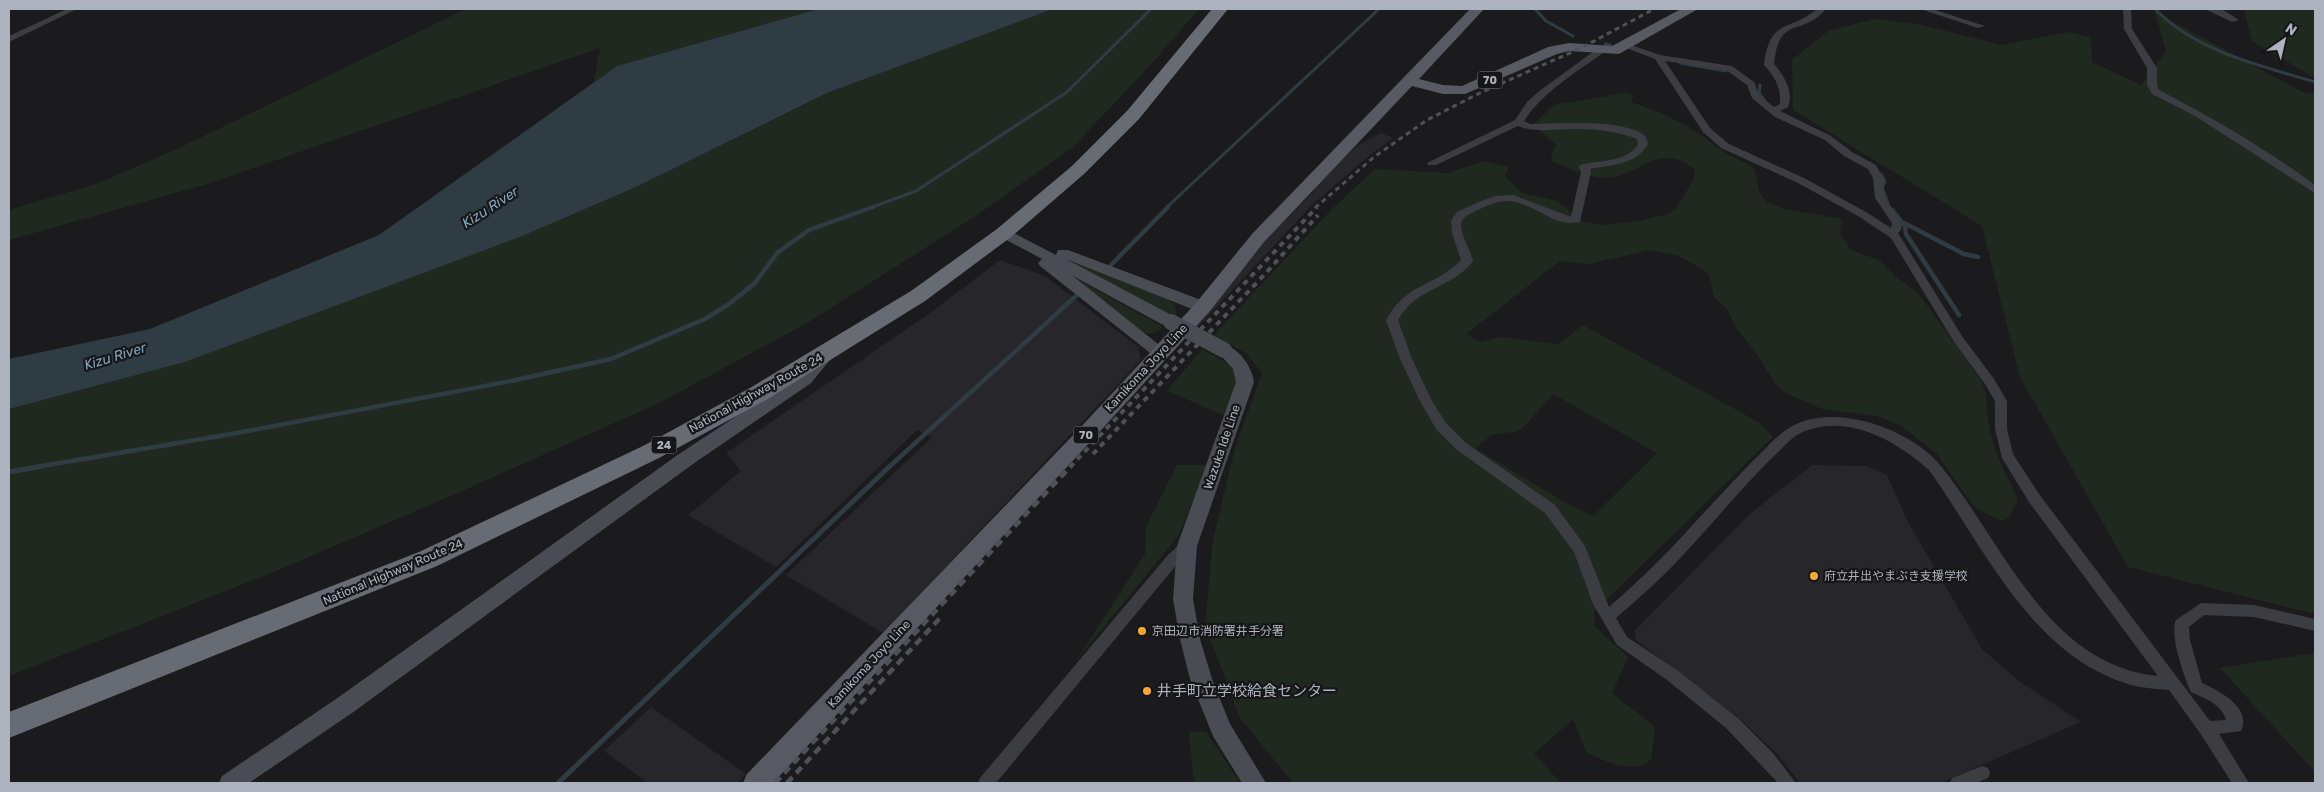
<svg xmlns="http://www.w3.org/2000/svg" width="2324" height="792" font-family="Rubik,'Noto Sans JP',sans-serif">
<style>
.built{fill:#27272b}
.green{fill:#202920;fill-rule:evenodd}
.water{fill:#2f3c43}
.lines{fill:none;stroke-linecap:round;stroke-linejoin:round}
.stream-far2{stroke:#2f3c43;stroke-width:3}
.stream-far1{stroke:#2f3c43;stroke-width:4.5}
.stream{stroke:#2f3c43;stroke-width:5}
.street{fill:#3b3d43;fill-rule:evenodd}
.secondary{fill:#494c53;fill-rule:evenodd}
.primary{fill:#575a62;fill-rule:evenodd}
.highway{fill:#676c74;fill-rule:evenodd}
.rail-far2{stroke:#4e5158;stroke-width:3;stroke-dasharray:5 4;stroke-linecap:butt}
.rail-far1{stroke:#4e5158;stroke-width:4;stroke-dasharray:5.5 5;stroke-linecap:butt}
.rail{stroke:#4e5158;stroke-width:4.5;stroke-dasharray:8 5.5;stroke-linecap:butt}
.secondary-bridge{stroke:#494c53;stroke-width:16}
.poi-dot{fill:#ffa731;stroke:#161619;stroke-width:2}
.labels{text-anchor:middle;stroke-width:4.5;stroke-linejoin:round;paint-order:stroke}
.shield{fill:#161619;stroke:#80848c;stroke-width:1}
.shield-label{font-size:11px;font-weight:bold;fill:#adb3be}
.street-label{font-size:12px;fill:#adb3be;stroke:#161619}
.poi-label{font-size:12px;fill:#adb3be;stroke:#161619;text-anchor:start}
.water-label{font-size:14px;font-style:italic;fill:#82a5ba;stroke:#161619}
.near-poi-label{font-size:15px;fill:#adb3be;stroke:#161619;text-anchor:start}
</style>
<rect width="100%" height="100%" fill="#1b1b1d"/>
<!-- built -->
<g class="built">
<polygon points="1381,133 1393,138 1369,156 1312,205 1196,329 1192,327 1258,248 1314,191 1312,190 1347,154 1360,144"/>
<polygon points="1000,260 1045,276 1138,347 1141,360 883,633 786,575 932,437 917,430 776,567 688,515 741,471 726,453 927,315"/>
<polygon points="1812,465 1867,466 1887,475 1908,522 1982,649 2019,681 2081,722 1940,783 1800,783 1778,755 1738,717 1636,640 1635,630 1750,514"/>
<polygon points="651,707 746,774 737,783 648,783 604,751"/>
</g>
<!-- green -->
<g class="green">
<polygon points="466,9 819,9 617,66 594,82 600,48 207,184 9,240 9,210 99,183 181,147"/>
<polygon points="1053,9 1199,9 1153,62 1073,147 977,215 807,323 661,402 471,487 274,572 9,676 9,409 185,362 520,237 636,187 827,93"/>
<polygon points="2244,9 2315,9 2315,78 2252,41"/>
<polygon points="2155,12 2306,94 2315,93 2315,614 2128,567 2020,377 1982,226 1793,110 1792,60 1828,31 1874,19 1918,24 2002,45 2067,32 2091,37 2092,62 2141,85 2166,51"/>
<path d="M 1625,93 L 1633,95 L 1631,102 L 1661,113 L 1689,127 L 1727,154 L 1750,165 L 1755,170 L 1759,191 L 1767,202 L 1784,209 L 1842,219 L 1840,233 L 1851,250 L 1879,260 L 1896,277 L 1918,293 L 1980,379 C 1990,399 1985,400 1988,420 C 1992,448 2006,474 2018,499 L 2009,518 L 2001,521 L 1977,509 L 1969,500 L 1936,453 L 1900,425 L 1877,416 L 1822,409 L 1786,393 L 1777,386 L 1754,350 L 1736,328 L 1727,309 L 1714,297 L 1710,277 L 1705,271 L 1679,256 L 1650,250 L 1589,264 L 1560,261 L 1466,334 L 1481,342 L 1500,337 L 1558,344 L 1583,325 L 1760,423 L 1773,437 L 1595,611 L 1594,626 L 1628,657 L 1612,693 L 1655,727 L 1651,760 C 1631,774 1608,762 1587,753 L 1573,719 L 1534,754 L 1561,783 L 1293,783 L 1240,718 L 1205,625 L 1213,540 L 1235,448 L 1262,373 L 1247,354 L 1214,335 L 1331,210 L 1375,169 L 1447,173 L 1484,161 L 1509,167 L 1505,176 L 1522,193 L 1557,201 L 1584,222 L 1602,225 L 1638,221 L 1668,214 L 1675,210 L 1694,179 L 1695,170 C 1660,139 1641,176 1605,178 C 1589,178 1569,168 1553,162 L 1551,153 L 1557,145 L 1533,125 L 1554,105 ZM 1553,394 L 1657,453 L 1593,516 L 1564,502 L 1475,448 L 1493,434 L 1514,432 L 1523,428 Z"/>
<polygon points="1066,256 1167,299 1175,305 1177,314 1174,318 1063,258"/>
<polygon points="1082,282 1163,327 1154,333 1144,333 1079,285"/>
<path d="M 1202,349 C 1211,355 1227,361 1233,369 C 1242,382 1229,403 1223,415 L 1167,391 Z"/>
<polygon points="1177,465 1207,465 1179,535 1076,661 1145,554 1146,527"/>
<polygon points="2315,653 2315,772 2220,668"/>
<polygon points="1189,732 1206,732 1240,783 1194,783"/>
</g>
<!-- water -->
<polygon class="water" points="819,9 1053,9 827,93 636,187 520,237 185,362 9,409 9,359 150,329 379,235 617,66"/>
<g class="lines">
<!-- stream-far2 -->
<g class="stream-far2">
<polyline points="1535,9 1546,21 1573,36"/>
<path d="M 2155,9 C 2197,52 2259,65 2315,82"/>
<polyline points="1605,44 1610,45"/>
<polyline points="1680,63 1726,71"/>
<polyline points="1760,85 1759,93 1765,101"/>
<polyline points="1881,174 1885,182 1882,187 1888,203"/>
<polyline points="870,208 916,191 1067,92 1151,9"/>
<polyline points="1166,208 1379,9"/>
</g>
<!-- stream-far1 -->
<g class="stream-far1">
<polyline points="1892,210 1905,226 1906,234 1959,315"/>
<polyline points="1904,223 1964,254 1978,257"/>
<polyline points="1109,267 1168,207"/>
<polyline points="36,467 237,433 511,381 611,359 705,319 729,304 755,283 777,253 809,230 873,207"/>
<polyline points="889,467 1077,295"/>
</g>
<!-- stream -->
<g class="stream">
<polyline points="9,472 43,466"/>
<polyline points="558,783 890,466"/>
</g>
<!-- street -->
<g class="street">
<polygon points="67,9 77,9 9,42 9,36"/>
<path d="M 1817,9 L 1826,9 C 1801,38 1779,14 1774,64 C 1784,75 1794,92 1788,107 L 1780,111 L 1831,136 L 1852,152 L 1876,165 L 1883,178 L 1885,198 L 1902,223 L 1901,230 L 1898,233 L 1962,336 L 1994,379 L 2007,401 L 2007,429 L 2013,454 L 2039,494 L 2210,721 L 2226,720 C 2222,704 2204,698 2191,692 C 2184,678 2169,633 2176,620 L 2201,603 L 2254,605 L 2315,619 L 2315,631 L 2254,617 L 2204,615 L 2189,627 L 2190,640 L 2202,683 C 2219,691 2252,707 2241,731 L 2219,734 L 2249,783 L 2232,783 L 2200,733 L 2169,690 C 2156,689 2143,688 2131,685 C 2031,656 1985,548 1929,470 C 1896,441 1850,414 1805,431 C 1793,435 1785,446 1776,454 C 1743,486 1714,522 1683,555 C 1662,578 1639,598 1616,618 L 1627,637 L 1677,670 L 1738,718 L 1773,753 L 1796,783 L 1778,783 L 1726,728 L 1667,680 L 1617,645 L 1593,604 L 1574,552 L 1545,513 L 1456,449 L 1436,429 L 1420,401 L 1400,359 L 1386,320 C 1408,281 1434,288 1461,260 L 1452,233 L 1451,221 L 1457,212 L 1481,201 L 1496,196 L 1513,195 L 1571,217 L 1581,172 L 1579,167 L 1580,165 C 1599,160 1627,163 1638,144 L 1637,139 C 1615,130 1594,129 1572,129 C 1554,129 1534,133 1518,126 L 1436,165 L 1428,165 L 1427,163 L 1515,120 L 1527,102 L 1538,92 L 1597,49 L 1603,49 L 1603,53 C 1575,73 1543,92 1524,121 L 1530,124 C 1558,124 1626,118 1646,137 L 1648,144 C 1636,165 1611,165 1590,169 L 1591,172 L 1580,222 C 1553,229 1533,201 1507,201 C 1495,201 1484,207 1474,212 C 1468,215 1462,217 1461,224 C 1461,237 1470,248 1473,261 C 1452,289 1416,287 1398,320 L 1412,359 L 1432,401 L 1446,423 L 1466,443 L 1555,505 L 1585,546 L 1609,607 C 1641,579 1670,551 1698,519 C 1720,496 1740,473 1763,451 C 1771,443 1779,434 1789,428 C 1832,401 1909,428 1940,465 C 2002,540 2046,665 2158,676 L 2029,502 L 2002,458 L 1995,429 L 1995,401 L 1985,384 L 1954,342 L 1891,238 L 1858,216 L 1798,183 L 1721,148 L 1703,132 L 1655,59 L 1621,46 L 1625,43 L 1660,55 L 1732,66 L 1754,82 L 1759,95 L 1774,107 L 1780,104 C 1781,87 1775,77 1764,65 C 1770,17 1788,33 1817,9 ZM 1665,61 L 1726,70 L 1747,85 L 1752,98 L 1775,117 L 1825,140 L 1844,156 L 1868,169 L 1873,178 L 1875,198 L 1892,223 L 1891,228 L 1866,212 L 1806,179 L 1729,144 L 1710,128 Z"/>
<polygon points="1920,9 1932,9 1985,26 1978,28"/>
<path d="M 2123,9 L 2131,9 L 2132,29 L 2157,68 L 2157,85 L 2159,90 C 2213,118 2266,149 2315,185 L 2315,193 L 2195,116 L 2152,94 L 2147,85 L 2147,68 L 2124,29 Z"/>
<polygon points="2205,9 2223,10 2239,20 2232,22"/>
<polygon points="1187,541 1192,542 1194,546 1178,563 996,783 978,783 980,778 1168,555 1182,542"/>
<polygon points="1982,766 1988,768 1990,773 1988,778 1976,783 1950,783 1952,778"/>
</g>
<!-- secondary -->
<g class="secondary">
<polygon points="1004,228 1056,255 1058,250 1068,250 1209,303 1211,307 1209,311 1197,311 1066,259 1177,318 1179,322 1177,326 1165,326 1073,276 1168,352 1166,356 1160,358 1154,356 1040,266 1038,263 1042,259 999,236 996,233"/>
<path d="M 1224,344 C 1239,349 1252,366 1254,382 L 1197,546 L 1193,599 L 1200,639 L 1212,679 L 1230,724 L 1266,783 L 1242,783 L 1213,736 L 1190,679 L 1180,639 L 1173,599 L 1177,546 L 1236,382 L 1233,369 L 1216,350 L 1218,346 Z"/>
<polygon points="826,349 832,351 834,355 811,383 693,464 352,713 249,783 219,783 222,776 336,699 679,454 799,375 820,351"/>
</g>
<!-- primary -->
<polygon class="primary" points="1470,9 1484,9 1419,79 1443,85 1462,86 1548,47 1569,43 1612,46 1681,9 1698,9 1619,54 1569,51 1557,54 1465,94 1443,94 1412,86 1264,242 1210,311 1093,439 773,783 743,783 747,774 1079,429 1196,303 1252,234"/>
<!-- highway -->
<polygon class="highway" points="1212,9 1228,9 1139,119 1084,174 1011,237 925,301 766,400 659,458 437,566 9,738 9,712 419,552 643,446 750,388 911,291 997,229 1072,166 1127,111"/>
<!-- rail-far2 -->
<polyline class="rail-far2" points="1315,208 1374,157 1427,120 1480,93 1581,48 1654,9"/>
<!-- rail-far1 -->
<g class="rail-far1">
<polyline points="1093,454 1266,273 1318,215"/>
<polyline points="1070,467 1317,207"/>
</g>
<!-- rail -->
<g class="rail">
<polyline points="775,783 1071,466"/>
<polyline points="787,783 940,618"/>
</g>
<!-- secondary-bridge -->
<polyline class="secondary-bridge" points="1171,322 1224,350"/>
</g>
<!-- markers -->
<g class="poi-dot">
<circle cx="1814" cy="576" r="5"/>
<circle cx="1142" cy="631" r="5"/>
<circle cx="1147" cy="691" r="5"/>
</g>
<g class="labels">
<!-- shield labels -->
<g class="shield">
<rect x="1477.5" y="71.5" width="25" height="17" rx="4"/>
<rect x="1073.5" y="426.5" width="25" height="17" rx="4"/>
<rect x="651.5" y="436.5" width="25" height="17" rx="4"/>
</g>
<g class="shield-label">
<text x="1490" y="84">70</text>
<text x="1086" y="439">70</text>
<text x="664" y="449">24</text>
</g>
<!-- street labels -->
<g class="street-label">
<text transform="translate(1146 368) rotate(-47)" y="4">Kamikoma Joyo Line</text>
<text transform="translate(756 393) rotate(-29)" y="4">National Highway Route 24</text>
<text transform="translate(1222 447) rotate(-71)" y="4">Wazuka Ide Line</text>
<text transform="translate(393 572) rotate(-23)" y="4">National Highway Route 24</text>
<text transform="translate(869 664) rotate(-47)" y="4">Kamikoma Joyo Line</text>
</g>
<!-- poi labels -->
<g class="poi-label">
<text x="1824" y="580">府立井出やまぶき支援学校</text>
<text x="1152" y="635">京田辺市消防署井手分署</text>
</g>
<!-- water labels -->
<g class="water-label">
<text transform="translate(490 207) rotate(-33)" y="5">Kizu River</text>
<text transform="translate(115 356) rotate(-17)" y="5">Kizu River</text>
</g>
<!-- near-poi labels -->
<g class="near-poi-label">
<text x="1157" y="696">井手町立学校給食センター</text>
</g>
</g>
<!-- border -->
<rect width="2324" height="792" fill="none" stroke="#adb3be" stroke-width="20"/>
<!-- north arrow -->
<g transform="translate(2284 40) rotate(34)" stroke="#161619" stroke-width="4" paint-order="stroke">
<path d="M0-4L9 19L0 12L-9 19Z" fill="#adb3be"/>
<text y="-8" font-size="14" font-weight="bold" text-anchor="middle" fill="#adb3be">N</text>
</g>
</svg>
